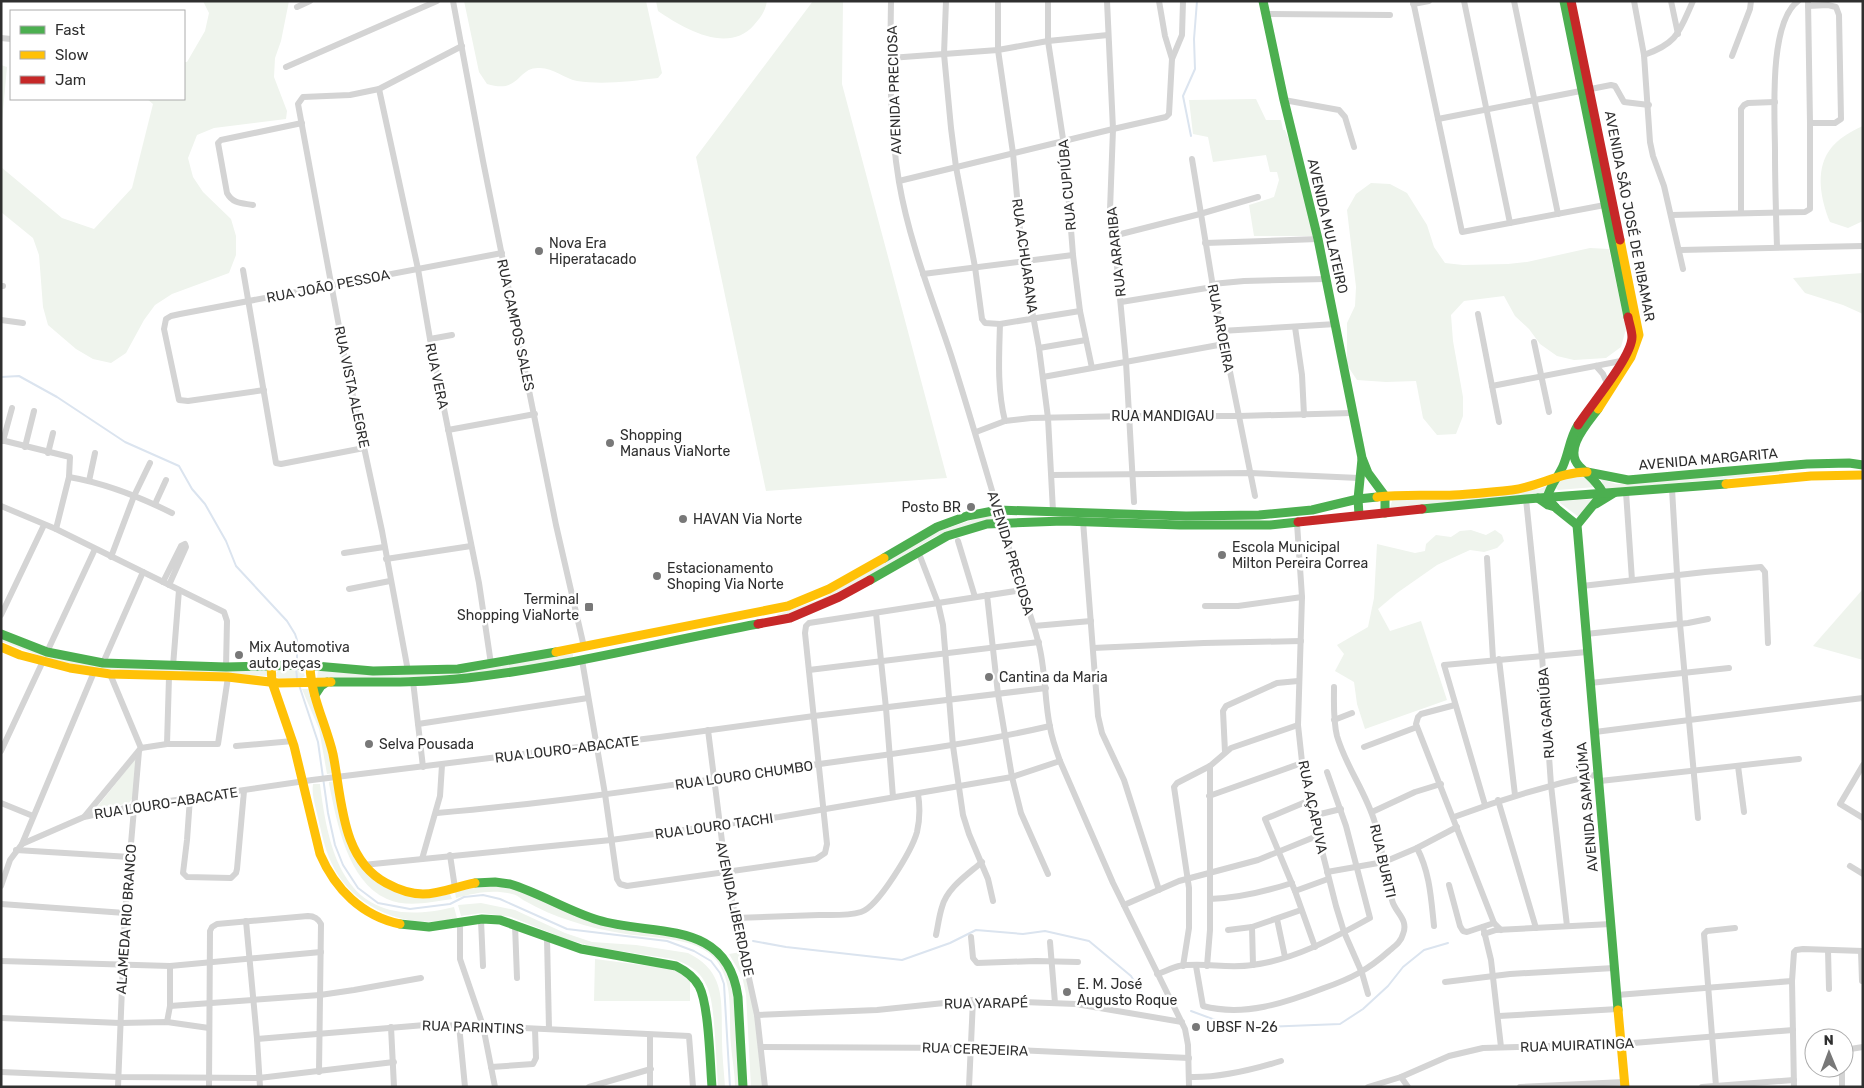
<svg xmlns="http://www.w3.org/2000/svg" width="1864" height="1088" font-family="Rubik,sans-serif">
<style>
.green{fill:#eff4ed}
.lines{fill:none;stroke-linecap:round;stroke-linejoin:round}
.stream{stroke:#dbe4ef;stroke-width:2}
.street{stroke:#d4d4d4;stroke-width:6}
.fast{stroke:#4caf50;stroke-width:9}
.slow{stroke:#ffc107;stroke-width:9}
.jam{stroke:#c62828;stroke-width:9}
.poi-dot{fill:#787878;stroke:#fff;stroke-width:2}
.labels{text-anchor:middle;stroke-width:5;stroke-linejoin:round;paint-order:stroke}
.street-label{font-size:14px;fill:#2f2f2f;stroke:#fff}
.poi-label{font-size:14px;fill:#2f2f2f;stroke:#fff;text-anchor:start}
</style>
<rect width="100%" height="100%" fill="#fff"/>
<!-- green -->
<g class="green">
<polygon points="203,1 289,1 281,41 275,58 274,77 287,111 286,119 214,128 197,135 188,158 193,177 203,192 231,219 236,236 236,255 229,273 172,294 155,305 144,320 126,353 111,363 93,359 76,349 48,325 43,307 39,255 33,238 1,212 1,167 62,218 94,229 132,188 153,104 147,99 184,99 184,62 187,62 205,31 209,13"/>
<path d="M 464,1 L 646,1 L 662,73 L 658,78 C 632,81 603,85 577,81 C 563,78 553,67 538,68 C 517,68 520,94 487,84 L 479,72 Z"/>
<path d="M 656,1 L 767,1 C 765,12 761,17 754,25 C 728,55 683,28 658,11 Z"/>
<polygon points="813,1 843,1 842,84 947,478 766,491 696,157"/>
<polygon points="1,65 7,67 1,133"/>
<polygon points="1256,99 1266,120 1281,120 1283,130 1285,130 1289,140 1292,140 1314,236 1254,236 1249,205 1274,197 1279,180 1277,172 1270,172 1266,155 1213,162 1208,137 1193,134 1189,100"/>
<path d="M 1863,126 L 1863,221 L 1848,228 L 1830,222 C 1821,201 1815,171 1829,151 C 1836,140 1851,131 1863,126 Z"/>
<polygon points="1371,183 1390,184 1407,193 1427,225 1434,247 1445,263 1463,265 1508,264 1527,262 1590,248 1609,249 1626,329 1621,347 1606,358 1574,360 1557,356 1540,344 1529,329 1515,316 1504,296 1464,301 1451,315 1453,341 1463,397 1463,416 1456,434 1437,435 1423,418 1416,381 1386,382 1357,380 1347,365 1347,323 1355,306 1356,287 1347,210 1356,194"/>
<polygon points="1863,273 1863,314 1843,305 1805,293 1793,278"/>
<polygon points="1785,470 1783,473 1605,490 1601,479 1616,484 1625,484"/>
<polygon points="1587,474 1597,485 1595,487 1558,490 1556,488 1561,479"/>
<polygon points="1549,485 1545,494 1390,508 1392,501 1391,499 1540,489"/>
<polygon points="1597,499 1579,517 1560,503 1559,501"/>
<polygon points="992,516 993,519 936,536 828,600 781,617 776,615 821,599 933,533 978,518"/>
<polygon points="1471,530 1486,535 1495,530 1502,535 1504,541 1497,548 1484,552 1470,550 1437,565 1397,593 1378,609 1390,631 1421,621 1447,700 1365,729 1357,704 1354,682 1335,671 1344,654 1337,645 1368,627 1374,598 1377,544 1415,553 1425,551 1426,544 1436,535 1451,537 1460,531"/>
<polygon points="1863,589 1863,660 1813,646"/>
<polygon points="1,637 66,659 271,668 270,676 99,669 48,659 1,641"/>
<polygon points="573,654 573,658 490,672 421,677 317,678 318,670 385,673"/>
<polygon points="279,670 302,670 305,676 302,678 278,678 275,674"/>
<polygon points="302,689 310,689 336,773 327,774 319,729"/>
<polygon points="136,758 133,797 129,803 94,811"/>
<path d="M 335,781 L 350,841 L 374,876 L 413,895 L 435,897 L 450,894 L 452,899 C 431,902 407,908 387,899 C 347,881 337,822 329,784 L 329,782 Z"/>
<path d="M 313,784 L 320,784 C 330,869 353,932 454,907 L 457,918 C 408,931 352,909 331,862 C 325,849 322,835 319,822 C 317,811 311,795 313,784 Z"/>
<path d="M 485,885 L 509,886 L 573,913 L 683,937 L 716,953 L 732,978 L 741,1087 L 735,1087 C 735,1073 732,1059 731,1045 C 728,1016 735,985 716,960 C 698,937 653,938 626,934 C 607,931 589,927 571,921 C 555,916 539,909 525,901 C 521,899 518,895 512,894 C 493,889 474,893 456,898 L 455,892 Z"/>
<path d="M 481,903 L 515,910 L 565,933 L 592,942 L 636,945 L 688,953 C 727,972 721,1003 722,1040 C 722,1056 724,1071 725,1087 L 718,1087 C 717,1070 716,1053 715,1036 C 712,1000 713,970 672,959 L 594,947 L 566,939 L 511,917 L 482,913 L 461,916 L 458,905 Z"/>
<polygon points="741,952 751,992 766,1087 751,1087 746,994 742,976 729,954"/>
<polygon points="595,959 673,969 684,974 690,981 690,1001 594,1001"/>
</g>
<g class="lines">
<!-- stream -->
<g class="stream">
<polyline points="1191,136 1183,96 1195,69 1194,39 1197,1"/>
<polyline points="1,377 19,376 57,397 125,442 179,466 192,489 205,504 226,541 236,566 287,621 295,634 297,640 297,661"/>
<polyline points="296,668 297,678"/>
<polyline points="299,685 318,742 328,813 335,845 343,865 358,888 378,903 410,909 450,904 464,897 483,895 500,899 567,929 667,941 694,951 711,961 720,973 724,984 730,1087"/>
<polyline points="753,941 786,947 902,960 950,943 976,930 1023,934 1045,931 1089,941 1131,976 1144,997 1153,1005"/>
<polyline points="1191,1011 1237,1028 1340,1024 1363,1009 1388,986 1403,967 1424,950 1448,943"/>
</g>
<!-- street -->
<g class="street">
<polyline points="453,1 483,161 556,525 584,647"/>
<path d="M 891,1 C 890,62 889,122 899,182 C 909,241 932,298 951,355 C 975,430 996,506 1019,581 C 1025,601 1033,621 1038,641 C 1046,669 1044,699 1050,727 C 1052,739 1056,750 1060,761 L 1113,883 L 1185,1029 L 1188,1045 L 1189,1087"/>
<polyline points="946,1 944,54 951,128 956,167 975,267 982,319 985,323 1000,324 1080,311"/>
<polyline points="998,1 998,50 1013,153 1023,262 1039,348 1048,418 1053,511"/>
<polyline points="1048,1 1048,41 1065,152 1073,255 1080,311 1092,368"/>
<polyline points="1107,1 1113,129 1110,210 1117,266 1126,362 1134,502"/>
<polyline points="1413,1 1462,232 1610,204"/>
<polyline points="1464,1 1510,223"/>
<polyline points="1514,1 1558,214"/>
<polyline points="1634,1 1644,55 1650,142 1653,156 1664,186 1683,269"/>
<polyline points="1671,1 1678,34"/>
<polyline points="1413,4 1429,1"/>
<polyline points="1808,6 1828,5 1836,7 1839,15 1841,119 1835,123 1810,123"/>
<polyline points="297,7 310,1"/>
<polyline points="1265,14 1390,15"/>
<polyline points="1,38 11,39"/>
<path d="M 1644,55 C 1678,43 1679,32 1693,1"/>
<polyline points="1732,56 1750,9 1751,1"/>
<polyline points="890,58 998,50 1048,41 1108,35"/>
<polyline points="1172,59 1182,35 1183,1"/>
<polyline points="286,67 437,1"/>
<polyline points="379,89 418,269 430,339 479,583 491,664"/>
<polyline points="1284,100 1339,110 1345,117 1354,147"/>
<polyline points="1438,119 1611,85 1615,86 1624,102 1649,105"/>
<polyline points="1192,159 1213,287 1255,496"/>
<polyline points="899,181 1113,129 1166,117 1169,114 1172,59 1165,36 1159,1"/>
<path d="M 253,205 C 242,203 233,204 227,193 L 218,143 L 221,140 L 302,123"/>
<polyline points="1741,213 1741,109 1744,105 1748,103 1775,102"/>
<polyline points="1671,215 1805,212 1810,209 1810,123 1808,1"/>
<polyline points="1113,236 1200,214 1258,197"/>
<polyline points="1205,243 1318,239"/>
<path d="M 1777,247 C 1776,216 1775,184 1775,152 C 1775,117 1768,23 1798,1"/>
<polyline points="1680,250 1863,246"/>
<polyline points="243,270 276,463 281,464 364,448"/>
<polyline points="923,274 1073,255"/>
<polyline points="1212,284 1244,281 1326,279"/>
<polyline points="1,286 3,286"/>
<polyline points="1121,302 1213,287"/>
<polyline points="1478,314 1499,422"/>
<polyline points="1,320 23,323"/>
<path d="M 1000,324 C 999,356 997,389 1005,421"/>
<polyline points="1295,327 1302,375 1304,415"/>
<polyline points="1221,331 1336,324"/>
<polyline points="430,339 452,335"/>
<polyline points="1534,342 1549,412"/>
<polyline points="1039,348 1086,340"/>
<polyline points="1596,366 1603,374 1607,383"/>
<polyline points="1043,377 1224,344"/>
<polyline points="1492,386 1621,361"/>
<polyline points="264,390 188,401 179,400 164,329 166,319 171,316 180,314 502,253"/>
<polyline points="448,430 535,414"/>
<polyline points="976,432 1005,421 1031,418 1130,416 1239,416 1352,413"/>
<polyline points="1,440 70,457 69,477 56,529"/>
<polyline points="3,441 12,408"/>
<polyline points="25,447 34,411"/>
<polyline points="48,453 53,433"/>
<polyline points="1052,475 1251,473 1359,478"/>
<path d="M 69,477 C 104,483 140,497 172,513"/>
<polyline points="89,481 95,453"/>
<polyline points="1672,489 1680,624 1698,818"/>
<polyline points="1626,492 1632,580"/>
<polyline points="1526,499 1542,656 1551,785 1567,926"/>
<polyline points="155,504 166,480"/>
<polyline points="1,506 56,529 224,612 227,621 226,667"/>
<polyline points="1083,521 1098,716 1102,733 1124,780 1159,890"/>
<polyline points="1297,523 1302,597 1298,725 1304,780 1336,906 1344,932 1362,973 1368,994"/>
<polyline points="958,541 975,597"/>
<polyline points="918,551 938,603 943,625 953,746 963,815 969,834 988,879 993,901"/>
<polyline points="344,553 384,547"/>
<polyline points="111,557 134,496 150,463"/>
<polyline points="1487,558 1493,659"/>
<polyline points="386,559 471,546"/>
<polyline points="163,582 181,546 185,544 186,547 169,585"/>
<polyline points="1582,586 1705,572 1761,567 1765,572 1768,643"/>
<polyline points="349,589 390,581"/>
<polyline points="987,595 998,694 1012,777 1021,813 1048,874"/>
<polyline points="1205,606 1238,606 1302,597"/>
<polyline points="876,613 886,708 893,797"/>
<polyline points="1,615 44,525"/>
<polyline points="1034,626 1091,621"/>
<polyline points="1586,634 1688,623 1708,619"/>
<polyline points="1093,648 1204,643 1301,641"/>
<polyline points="47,652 95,549"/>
<polyline points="1499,659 1515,795"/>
<polyline points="582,660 605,794 617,879 620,884 627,886 816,859 825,853 827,844 805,633 806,626 809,623 1022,590"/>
<polyline points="103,663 143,572"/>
<polyline points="173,666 179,590"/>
<polyline points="809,670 1039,642"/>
<polyline points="408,671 382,531 345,359 298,104 303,97 350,95 379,89 462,46"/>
<polyline points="110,674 141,748"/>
<polyline points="413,681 423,767"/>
<polyline points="1590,683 1729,668"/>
<polyline points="1455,705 1421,714 1418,717 1416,724 1494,923 1501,930"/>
<polyline points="1334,720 1352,713"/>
<polyline points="418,724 588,698"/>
<polyline points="708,730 726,873 757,1015 765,1087"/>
<polyline points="1595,732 1863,698"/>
<polyline points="167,744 169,677"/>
<polyline points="236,746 293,741"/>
<polyline points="1364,747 1417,727"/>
<polyline points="1,751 43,661"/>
<polyline points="1225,752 1223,711 1226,706 1277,683 1298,681"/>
<polyline points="1863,765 1840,804 1863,818"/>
<polyline points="1738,766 1744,812"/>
<polyline points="1600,781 1799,759"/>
<polyline points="1209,796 1302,763"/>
<polyline points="190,798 187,840 183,873 187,877 231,878 236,873 237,869 244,791"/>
<polyline points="1498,800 1536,928"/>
<polyline points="1308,801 1265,819 1295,891 1315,947"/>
<polyline points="1,803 33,816"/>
<polyline points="1485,805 1444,665 1587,652"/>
<polyline points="1372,812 1415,792 1441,784"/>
<path d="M 437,813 C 555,803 672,785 789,768 C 876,756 964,746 1050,726"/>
<polyline points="85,816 141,748 167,744 218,744 228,677"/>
<polyline points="1312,816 1341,809"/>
<path d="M 1454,817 C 1502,799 1549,785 1599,774"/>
<polyline points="22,844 94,672"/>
<path d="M 1417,848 C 1430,873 1431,898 1434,926"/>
<polyline points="16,850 130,857"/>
<polyline points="450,855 455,888"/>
<polyline points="422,859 440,796 442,765"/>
<polyline points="363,865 611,840 779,817 1012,777 1060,761"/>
<polyline points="1850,866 1863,874"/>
<polyline points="1327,872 1384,862 1417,848 1457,827"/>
<polyline points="1449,885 1460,926 1463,931 1467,932 1494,923"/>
<polyline points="1,886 10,860 22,844 84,817 135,806 312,780 660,737 814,716 1046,688"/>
<polyline points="1295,891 1328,879"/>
<path d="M 1210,899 C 1239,898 1264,892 1292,883"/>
<polyline points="1,904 125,913"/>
<polyline points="1124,905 1179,881 1258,860 1317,836"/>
<path d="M 735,918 C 763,917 791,916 819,915 C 833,915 848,916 861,912 C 878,907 912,850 917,832 C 920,819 920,806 918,794"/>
<polyline points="1277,919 1285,957"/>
<polyline points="481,920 483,966"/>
<polyline points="246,921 257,1039 260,1087"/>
<polyline points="460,922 460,959 483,1026 495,1087"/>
<polyline points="515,925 517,978"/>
<polyline points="1252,927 1253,965"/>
<polyline points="1483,927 1491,960 1501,1047"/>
<polyline points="1228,930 1252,927 1301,910"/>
<polyline points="1484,934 1496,930 1611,924"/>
<path d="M 936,935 C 938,926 939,916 942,907 C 947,888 967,875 982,862"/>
<polyline points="971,937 973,958 977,963 1036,961 1078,962"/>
<polyline points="547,938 549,1029"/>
<polyline points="1050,942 1055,1003"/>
<polyline points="1828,950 1829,989"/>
<polyline points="1861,951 1862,981"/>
<polyline points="1,961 170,966 321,952"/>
<polyline points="1183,966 1189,928 1189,888 1174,787 1177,783 1210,766 1231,748 1298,725"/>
<path d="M 1196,966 L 1203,1006 C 1244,1017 1285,1003 1324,988 C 1350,979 1368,970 1389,951 C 1395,946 1401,942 1403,934 C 1409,919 1395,913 1392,900 C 1384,875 1383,848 1375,823 C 1366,792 1346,767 1337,736 C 1333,720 1334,704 1334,687"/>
<polyline points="1207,966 1210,930 1210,766"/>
<path d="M 1157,974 C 1164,972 1171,968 1179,966 C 1203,962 1228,969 1252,965 C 1294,960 1334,938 1370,918 L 1346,826 L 1327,772"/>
<polyline points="1445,982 1510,974 1614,968"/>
<polyline points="1617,995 1792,981"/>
<polyline points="170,1006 320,995 354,990 421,978"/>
<polyline points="757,1015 877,1010 973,1000 1076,1004 1182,1022"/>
<polyline points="1499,1016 1618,1009"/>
<polyline points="1,1018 120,1023 167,1022 209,1028"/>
<polyline points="167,1022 170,1006 170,966"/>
<polyline points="459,1025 465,1087"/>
<polyline points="391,1027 394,1087"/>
<polyline points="650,1035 650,1087"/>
<polyline points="257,1039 425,1025 483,1026 689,1036 693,1087"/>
<polyline points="761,1047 972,1048 1189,1058"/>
<polyline points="1844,1050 1863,1047"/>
<polyline points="491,1067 533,1064 536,1058 535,1029"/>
<polyline points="1842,1068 1842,1087"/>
<polyline points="1,1072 118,1077 259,1078 394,1062"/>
<path d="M 1189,1077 C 1219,1078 1252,1070 1281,1061"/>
<polyline points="1401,1077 1408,1087"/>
<polyline points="1716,1086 1704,934 1707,931 1735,928"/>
<polyline points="118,1087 125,913 139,751"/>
<path d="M 209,1087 L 210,931 L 212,927 L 217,924 L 308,916 C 314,916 318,918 321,924 L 319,1072"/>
<polyline points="589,1087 651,1069"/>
<polyline points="969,1087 973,1000"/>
<polyline points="1368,1087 1401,1077 1449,1056 1483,1048 1621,1044 1793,1030"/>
<polyline points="1520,1087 1624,1082"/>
<polyline points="1702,1087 1794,1080"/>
<polyline points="1794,1087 1792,981 1794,952 1796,950 1803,949 1863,951"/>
</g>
<!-- fast -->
<g class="fast">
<polyline points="1263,1 1284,100 1318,239 1362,458 1368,473 1385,496 1385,513"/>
<polyline points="1564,1 1628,317"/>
<path d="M 1598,409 C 1588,423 1562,450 1580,467 C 1589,476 1597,481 1603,493 L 1577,525 L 1618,1010"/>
<polyline points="1587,472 1628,480 1807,464 1849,463 1863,465"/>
<polyline points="1538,498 1548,505 1555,507"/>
<polyline points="1596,504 1614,493"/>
<polyline points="1422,509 1526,499 1726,484"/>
<polyline points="1359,515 1358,499 1362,459"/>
<path d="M 1577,525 L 1557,509 L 1547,498 C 1550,486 1558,477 1563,466 C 1569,452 1570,437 1578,425"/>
<polyline points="884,558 937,527 967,516 998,510 1186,516 1259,515 1312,510 1358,499 1377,497"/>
<polyline points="870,580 947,536 987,524 1063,521 1180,525 1270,525 1298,522"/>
<polyline points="1,634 47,652 103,663 226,667 304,665 373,671 458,669 556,652"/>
<path d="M 331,682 C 376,682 422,683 467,678 C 565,667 661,642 758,624"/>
<polyline points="315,695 321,686 327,682"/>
<path d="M 475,883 L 495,882 L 510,884 C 540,893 568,911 598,920 C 654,937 727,918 738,997 L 743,1087"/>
<path d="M 400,924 L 429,927 L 482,919 L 500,920 L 581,949 L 676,966 C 686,971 694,977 699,986 C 709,1005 710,1063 712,1087"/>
</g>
<!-- slow -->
<g class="slow">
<polyline points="1598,409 1631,357 1639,335 1620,240"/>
<polyline points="1726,484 1811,476 1863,475"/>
<path d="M 1377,497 C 1402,494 1428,496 1454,495 C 1473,494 1493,492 1512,490 C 1538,487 1560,472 1587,472"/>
<polyline points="1,647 20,655 70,668 110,674 228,677 278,683 331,682"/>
<polyline points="556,652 788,606 829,589 884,558"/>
<path d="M 271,666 L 272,682 L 294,746 L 320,854 C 335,889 362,916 400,924"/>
<path d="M 310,666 C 311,697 326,724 333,754 C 342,799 341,859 386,883 C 397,889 410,894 423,894 C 441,894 457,886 475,883"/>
<polyline points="1618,1010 1625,1087"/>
</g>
<!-- jam -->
<g class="jam">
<polyline points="1571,1 1620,240"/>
<path d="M 1578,425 C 1590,406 1632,357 1632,337 C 1632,331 1629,323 1628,317"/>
<polyline points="1298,522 1422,509"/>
<polyline points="758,624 790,618 839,597 870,580"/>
</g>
</g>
<!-- markers -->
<g class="poi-dot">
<circle cx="539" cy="251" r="5"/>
<circle cx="610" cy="443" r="5"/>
<circle cx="971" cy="507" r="5"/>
<circle cx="683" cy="519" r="5"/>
<circle cx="1222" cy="555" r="5"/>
<circle cx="657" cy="576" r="5"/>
<rect x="584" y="602" width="10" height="10" rx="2.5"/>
<circle cx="239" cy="655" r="5"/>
<circle cx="989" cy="677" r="5"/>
<circle cx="369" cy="744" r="5"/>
<circle cx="1067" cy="992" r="5"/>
<circle cx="1196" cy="1027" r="5"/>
</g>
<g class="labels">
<!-- street labels -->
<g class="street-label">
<text transform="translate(894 90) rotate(-92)" y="5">AVENIDA PRECIOSA</text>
<text transform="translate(1067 185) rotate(-95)" y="5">RUA CUPIÚBA</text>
<text transform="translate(1630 216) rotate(79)" y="5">AVENIDA SÃO JOSÉ DE RIBAMAR</text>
<text transform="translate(1328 226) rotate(77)" y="5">AVENIDA MULATEIRO</text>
<text transform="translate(1116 252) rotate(-96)" y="5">RUA ARARIBA</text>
<text transform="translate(1025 256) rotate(82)" y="5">RUA ACHUARANA</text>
<text transform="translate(328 286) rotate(-11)" y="5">RUA JOÃO PESSOA</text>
<text transform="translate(516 325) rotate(78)" y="5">RUA CAMPOS SALES</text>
<text transform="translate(1221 328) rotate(79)" y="5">RUA AROEIRA</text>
<text transform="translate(437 376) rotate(78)" y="5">RUA VERA</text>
<text transform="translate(352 387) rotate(78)" y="5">RUA VISTA ALEGRE</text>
<text x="1163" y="421">RUA MANDIGAU</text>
<text transform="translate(1708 459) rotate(-5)" y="5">AVENIDA MARGARITA</text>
<text transform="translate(1011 553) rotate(73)" y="5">AVENIDA PRECIOSA</text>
<text transform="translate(1546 713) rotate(-94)" y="5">RUA GARIÚBA</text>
<text transform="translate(567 749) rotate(-7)" y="5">RUA LOURO-ABACATE</text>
<text transform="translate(744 775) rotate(-8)" y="5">RUA LOURO CHUMBO</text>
<text transform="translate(166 803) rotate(-9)" y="5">RUA LOURO-ABACATE</text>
<text transform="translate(1313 807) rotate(78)" y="5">RUA AÇAPUVA</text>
<text transform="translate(1587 807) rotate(-95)" y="5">AVENIDA SAMAÚMA</text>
<text transform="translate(714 826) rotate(-8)" y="5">RUA LOURO TACHI</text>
<text transform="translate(1383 861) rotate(77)" y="5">RUA BURITI</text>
<text transform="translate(735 909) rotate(78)" y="5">AVENIDA LIBERDADE</text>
<text transform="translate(126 919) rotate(-86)" y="5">ALAMEDA RIO BRANCO</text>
<text transform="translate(986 1003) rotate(-1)" y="5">RUA YARAPÉ</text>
<text transform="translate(473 1027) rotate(2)" y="5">RUA PARINTINS</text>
<text transform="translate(1577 1045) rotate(-2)" y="5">RUA MUIRATINGA</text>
<text transform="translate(975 1049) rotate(2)" y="5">RUA CEREJEIRA</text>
</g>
<!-- poi labels -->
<g class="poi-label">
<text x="549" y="248">Nova Era<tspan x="549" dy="16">Hiperatacado</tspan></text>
<text x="620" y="440">Shopping<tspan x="620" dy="16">Manaus ViaNorte</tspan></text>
<text x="961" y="512" text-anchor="end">Posto BR</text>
<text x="693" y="524">HAVAN Via Norte</text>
<text x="1232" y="552">Escola Municipal<tspan x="1232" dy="16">Milton Pereira Correa</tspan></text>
<text x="667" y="573">Estacionamento<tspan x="667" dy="16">Shoping Via Norte</tspan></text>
<text x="579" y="604" text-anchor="end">Terminal<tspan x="579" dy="16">Shopping ViaNorte</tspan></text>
<text x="249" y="652">Mix Automotiva<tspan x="249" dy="16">auto peças</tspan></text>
<text x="999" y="682">Cantina da Maria</text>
<text x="379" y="749">Selva Pousada</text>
<text x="1077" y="989">E. M. José<tspan x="1077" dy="16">Augusto Roque</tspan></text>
<text x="1206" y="1032">UBSF N-26</text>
</g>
</g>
<!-- border -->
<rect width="1864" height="1088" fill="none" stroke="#2f2f2f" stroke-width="5"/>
<!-- legend -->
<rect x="10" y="10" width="175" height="90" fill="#ffffff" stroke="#acacac"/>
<rect x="20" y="26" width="25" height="8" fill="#4caf50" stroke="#acacac"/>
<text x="55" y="35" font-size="15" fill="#2f2f2f">Fast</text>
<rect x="20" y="51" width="25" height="8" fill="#ffc107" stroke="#acacac"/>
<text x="55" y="60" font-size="15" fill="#2f2f2f">Slow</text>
<rect x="20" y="76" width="25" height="8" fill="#c62828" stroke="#acacac"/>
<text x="55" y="85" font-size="15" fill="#2f2f2f">Jam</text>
<!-- north arrow -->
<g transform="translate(1829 1053) rotate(359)"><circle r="24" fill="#ffffff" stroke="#acacac"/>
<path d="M0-4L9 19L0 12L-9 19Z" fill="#787878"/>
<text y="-8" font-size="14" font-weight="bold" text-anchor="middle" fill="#2f2f2f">N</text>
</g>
</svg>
